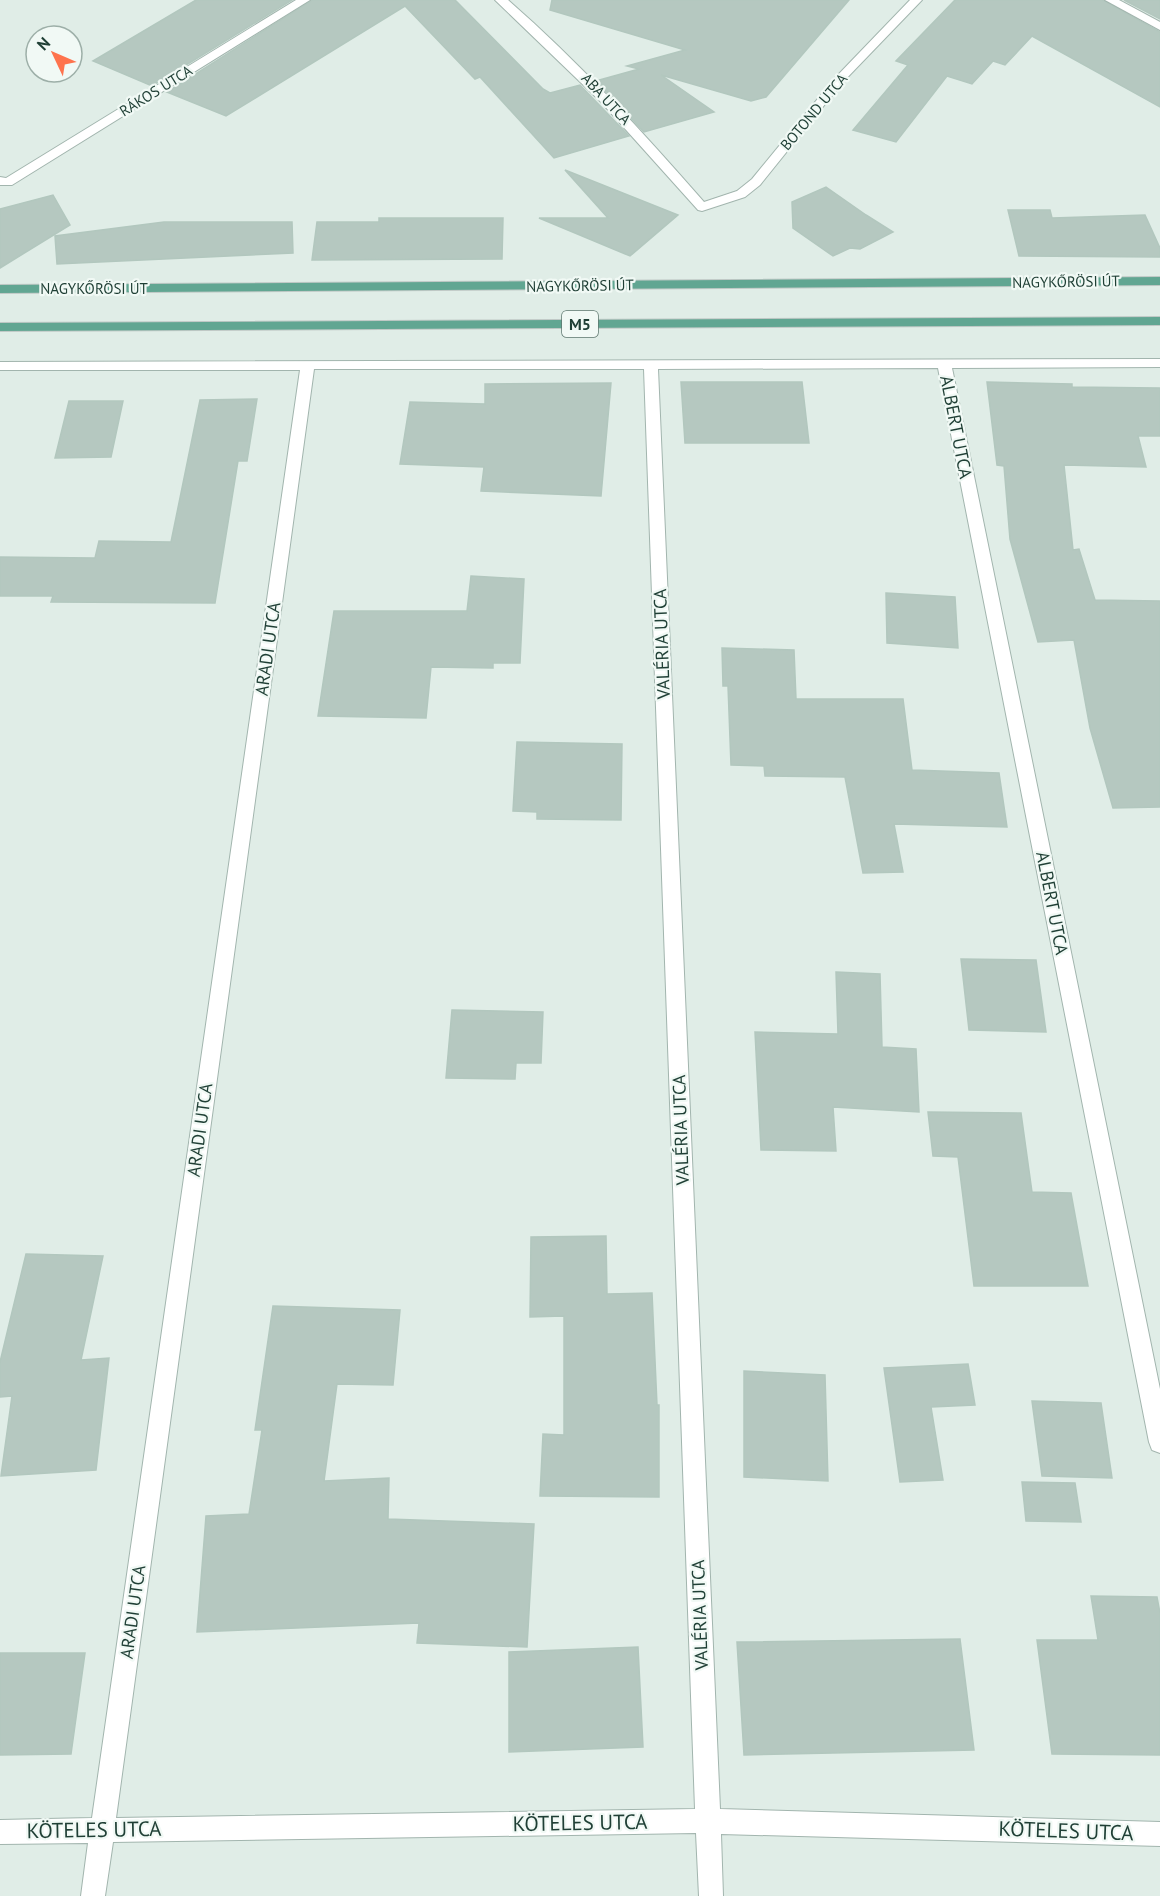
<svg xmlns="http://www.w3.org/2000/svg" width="1160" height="1896" font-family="'PT Sans',sans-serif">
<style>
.building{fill:#b5c8c0;stroke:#b2c7be;stroke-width:1.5}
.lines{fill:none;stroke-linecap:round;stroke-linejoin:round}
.minor-casing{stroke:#a2b5ae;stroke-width:2}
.primary-casing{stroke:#c0c9c6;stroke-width:2}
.minor{fill:#fff;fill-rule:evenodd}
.primary{fill:#61a692;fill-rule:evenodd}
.labels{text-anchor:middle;stroke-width:4.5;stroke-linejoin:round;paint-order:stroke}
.far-street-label{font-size:15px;fill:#1f3f35;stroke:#f1f9f5}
.shield{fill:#f1f9f5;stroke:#5e776f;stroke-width:1.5}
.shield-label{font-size:16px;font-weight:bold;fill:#1f3f35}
.street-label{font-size:18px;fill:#1f3f35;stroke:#f1f9f5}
.near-street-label{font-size:21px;fill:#1f3f35;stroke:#f1f9f5}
</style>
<rect width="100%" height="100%" fill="#e0ede7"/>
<!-- building -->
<g class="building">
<polygon points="196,0 292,0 152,86 93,61"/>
<polygon points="312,0 455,0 543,89 550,93 580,85 629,136 554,158 480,77 475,79 405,6 226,116 167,92"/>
<polygon points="552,0 849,0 766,97 751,101 661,75 714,112 644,132 596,81 639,69 627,66 685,50 550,10"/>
<polygon points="955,0 1103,0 1160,32 1160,107 1032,36 1005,65 993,61 972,84 947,76 896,142 853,130 908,65 896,61"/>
<polygon points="1124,0 1160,0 1160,19"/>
<polygon points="565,170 678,215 630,256 539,218 608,218"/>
<polygon points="826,187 866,215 893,232 860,249 850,248 833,256 793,228 792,202"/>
<polygon points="53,195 70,225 0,268 0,209"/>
<polygon points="1008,210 1050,210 1052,218 1145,215 1160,248 1160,257 1019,256"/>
<polygon points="379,218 503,218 502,259 312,260 317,222 379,222"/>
<polygon points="164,222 292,222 293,253 57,264 55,236"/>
<polygon points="681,382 802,382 809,443 685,443"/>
<polygon points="987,382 1072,384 1072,387 1160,388 1160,436 1138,436 1146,467 1064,465 1073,550 1079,549 1095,600 1160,601 1160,807 1113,808 1090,728 1074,640 1038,642 1010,539 1004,466 997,465"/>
<polygon points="611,383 601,496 481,491 484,467 400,464 410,402 485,404 485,384"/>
<polygon points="257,399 247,461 238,461 215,603 51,602 53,596 0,596 0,557 95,558 99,541 171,542 200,400"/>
<polygon points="69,401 123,401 111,457 55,458"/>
<polygon points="471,576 524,579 520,663 493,663 493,668 431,667 426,718 318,716 334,611 467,611"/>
<polygon points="886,593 955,597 958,648 887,643"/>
<polygon points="722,648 794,650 796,699 903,699 912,770 999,773 1007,827 894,824 903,872 863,873 845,777 765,776 764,766 731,765 728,686 723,686"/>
<polygon points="517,742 622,744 621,820 537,819 537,812 513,811"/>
<polygon points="961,959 1036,960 1046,1032 969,1030"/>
<polygon points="836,972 880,974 882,1047 916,1049 919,1112 833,1107 836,1151 761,1150 755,1032 838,1034"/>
<polygon points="452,1010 543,1012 541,1063 516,1063 515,1079 446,1078"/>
<polygon points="928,1112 1021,1113 1032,1192 1071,1193 1088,1286 974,1286 958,1157 933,1156"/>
<polygon points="606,1236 607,1294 652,1293 657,1405 659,1405 659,1497 540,1496 543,1434 564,1435 564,1316 530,1317 531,1237"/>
<polygon points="26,1254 103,1256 81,1360 109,1358 96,1470 1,1476 12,1396 0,1397 0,1362"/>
<polygon points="273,1306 400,1310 393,1385 337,1384 324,1481 389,1478 388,1519 534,1524 527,1647 417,1643 419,1623 197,1632 206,1516 249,1514 262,1430 255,1430"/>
<polygon points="968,1364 975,1405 931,1407 943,1480 900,1482 884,1368"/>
<polygon points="744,1371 825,1375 828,1481 744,1477"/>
<polygon points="1032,1401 1101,1403 1112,1478 1042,1476"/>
<polygon points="1022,1482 1075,1483 1081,1522 1026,1521"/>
<polygon points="1091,1596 1157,1597 1160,1613 1160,1755 1052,1754 1037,1640 1098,1640"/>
<polygon points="960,1639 974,1750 744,1755 737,1642"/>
<polygon points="638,1647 643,1747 509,1752 509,1652"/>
<polygon points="0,1653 85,1653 71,1754 0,1755"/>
</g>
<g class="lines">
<defs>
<g id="minor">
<polygon points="296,0 310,0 12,185 0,185 0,177 6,178"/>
<path d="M 495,0 L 508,0 C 579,62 642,131 704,202 L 737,191 L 752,179 L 834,79 L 910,0 L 922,0 L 842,83 L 760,185 L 745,197 L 702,211 L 698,210 L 601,102 Z"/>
<polygon points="1105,0 1119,0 1160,22 1160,30"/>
<path d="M 1160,359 L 1160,367 L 952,368 L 1160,1389 L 1160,1453 L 1152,1450 L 1149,1442 L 938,368 L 658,369 L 720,1809 L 1160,1822 L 1160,1846 L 721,1834 L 723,1896 L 699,1896 L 696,1833 L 113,1842 L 105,1896 L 81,1896 L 88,1843 L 0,1844 L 0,1820 L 92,1818 L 300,370 L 0,370 L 0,362 ZM 314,369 L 644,369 L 695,1809 L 116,1818 Z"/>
</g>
<g id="primary">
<polygon points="1160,277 1160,285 0,293 0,285"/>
<polygon points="1160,317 1160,325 0,331 0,323"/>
</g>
</defs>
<!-- minor casing -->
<use href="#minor" class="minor-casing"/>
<!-- primary casing -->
<use href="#primary" class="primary-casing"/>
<!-- minor -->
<use href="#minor" class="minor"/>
<!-- primary -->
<use href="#primary" class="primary"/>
</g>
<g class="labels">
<!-- far-street labels -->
<g class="far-street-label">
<text transform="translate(156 91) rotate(-32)" y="5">RÁKOS UTCA</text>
<text transform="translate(606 99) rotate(47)" y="5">ABA UTCA</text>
<text transform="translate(814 112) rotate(-50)" y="5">BOTOND UTCA</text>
<text transform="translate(1066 282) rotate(-1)" y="5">NAGYKŐRÖSI ÚT</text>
<text transform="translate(580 286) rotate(-1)" y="5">NAGYKŐRÖSI ÚT</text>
<text x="94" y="294">NAGYKŐRÖSI ÚT</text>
</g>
<!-- shield labels -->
<rect class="shield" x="562" y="311" width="36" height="26" rx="4.5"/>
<g class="shield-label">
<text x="580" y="330">M5</text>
</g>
<!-- street labels -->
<g class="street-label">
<text transform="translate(956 427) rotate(79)" y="6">ALBERT UTCA</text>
<text transform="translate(662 644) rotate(-92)" y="6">VALÉRIA UTCA</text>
<text transform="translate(268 649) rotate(-82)" y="6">ARADI UTCA</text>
<text transform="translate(1052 903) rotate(79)" y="6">ALBERT UTCA</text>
<text transform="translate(200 1130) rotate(-82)" y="6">ARADI UTCA</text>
<text transform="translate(681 1130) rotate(-92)" y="6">VALÉRIA UTCA</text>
<text transform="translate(133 1612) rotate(-82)" y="6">ARADI UTCA</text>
<text transform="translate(700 1615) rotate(-92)" y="6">VALÉRIA UTCA</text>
</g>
<!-- near-street labels -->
<g class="near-street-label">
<text transform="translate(580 1823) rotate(-1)" y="7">KÖTELES UTCA</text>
<text transform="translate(94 1830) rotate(-1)" y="7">KÖTELES UTCA</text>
<text transform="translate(1066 1831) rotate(2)" y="7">KÖTELES UTCA</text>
</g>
</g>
<!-- north arrow -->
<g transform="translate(54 54) rotate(314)"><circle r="28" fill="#f1f9f5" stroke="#9dafa8" stroke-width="1.5"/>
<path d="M0-4.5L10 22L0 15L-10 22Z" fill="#fe734d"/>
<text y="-9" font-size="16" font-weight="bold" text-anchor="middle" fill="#1f3f35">N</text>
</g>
</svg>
